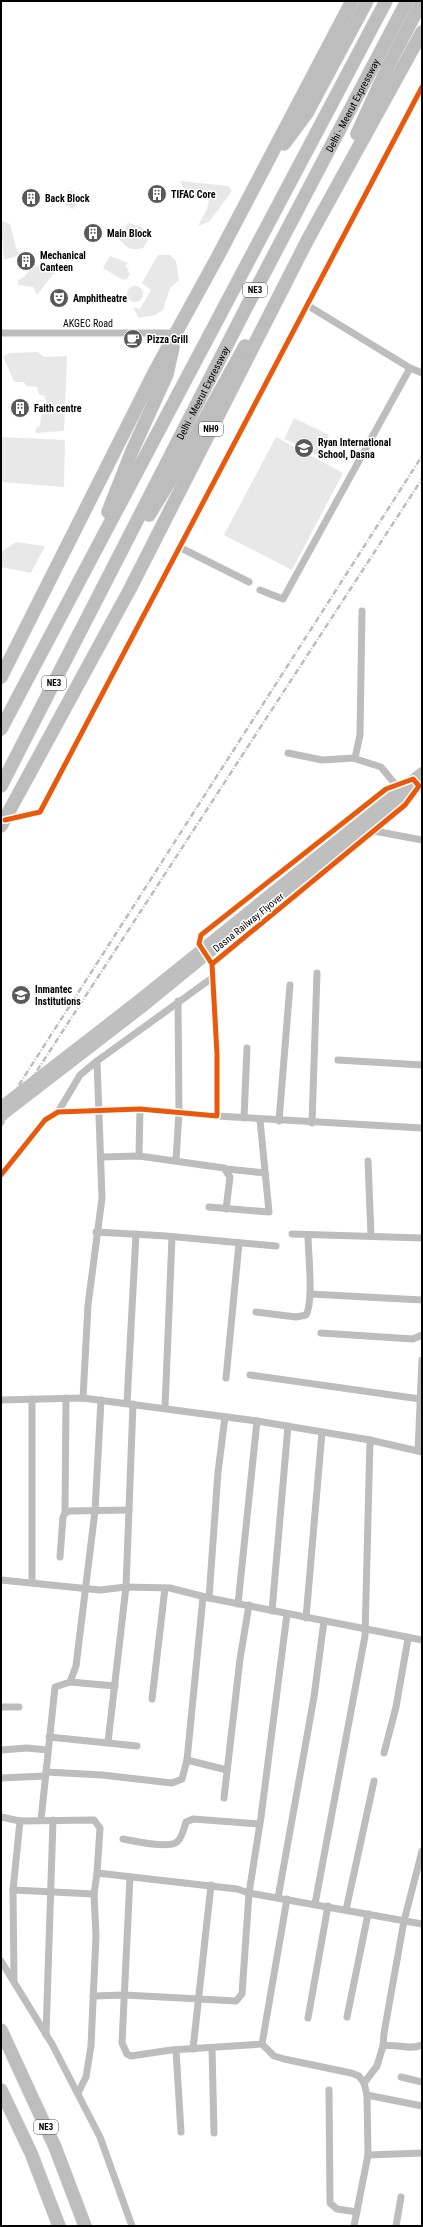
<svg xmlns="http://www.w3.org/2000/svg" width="423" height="2227" font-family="'Roboto Condensed',sans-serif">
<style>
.green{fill:#e8e8e8}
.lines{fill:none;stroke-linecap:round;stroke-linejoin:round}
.highway-casing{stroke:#dbdbdb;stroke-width:14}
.street{stroke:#bdbdbd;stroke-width:7}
.secondary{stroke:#bfbfbf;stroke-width:10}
.highway{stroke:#bdbdbd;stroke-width:13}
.rail{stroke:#bdbdbd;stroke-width:2.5;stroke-dasharray:6 2 1 2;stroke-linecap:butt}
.secondary-bridge{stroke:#bfbfbf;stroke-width:10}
.cycleway-casing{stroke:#fff;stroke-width:8}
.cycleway{stroke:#e8590c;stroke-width:5}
.labels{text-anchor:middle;stroke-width:3;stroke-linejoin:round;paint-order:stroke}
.shield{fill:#fff;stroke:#4c4c4c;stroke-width:1}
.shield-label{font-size:9px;font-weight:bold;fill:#000}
.street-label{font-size:10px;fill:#000;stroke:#fff}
.poi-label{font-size:10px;font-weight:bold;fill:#000;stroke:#fff;text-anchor:start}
</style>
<rect width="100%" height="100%" fill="#fff"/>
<!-- green -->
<g class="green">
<polygon points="180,181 228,186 232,191 209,222 198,226 207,209 209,200 193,189 184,189"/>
<polygon points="68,191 73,191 82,196 73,209 64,204"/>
<polygon points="1,221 10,224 16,248 20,255 4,260"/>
<path d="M 128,223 L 141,227 L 151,235 L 143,248 C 131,251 127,248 119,239 Z"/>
<polygon points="158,255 170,255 176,261 179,280 170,288 163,310 155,315 139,318 133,307 140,309 151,290 142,283"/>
<polygon points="110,256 128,263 125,267 129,269 127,272 130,273 127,279 123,280 103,268"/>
<polygon points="49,263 55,272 37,295 33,287 19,285 17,281 24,277 32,267"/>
<circle cx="135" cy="294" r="8"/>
<polygon points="37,352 45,357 67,356 64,431 35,433 36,428 40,426 41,415 45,413 44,406 47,403 44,396 39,394 37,387 26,386 24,382 14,382 3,356 10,353"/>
<polygon points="294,418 329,435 319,456 284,439"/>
<polygon points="1,437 65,440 64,487 1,482"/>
<polygon points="276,437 343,473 292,570 224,535"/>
<polygon points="16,542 45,546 31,573 1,567 1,552"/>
</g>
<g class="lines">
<defs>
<g id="highway">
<polyline points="357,134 388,66 422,1"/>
<polyline points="284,144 307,113 367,1"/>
<polyline points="108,512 132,451 167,374 173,347"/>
<polyline points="149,515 176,471 245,346"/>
<polyline points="1,677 156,369 217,258 352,1"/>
<polyline points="1,729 386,1"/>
<path id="s1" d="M 1,786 L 246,308 L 407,1"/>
<polyline points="1,826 130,589 308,239 422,32"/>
<polyline points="1,2030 55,2147 85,2226"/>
<polyline points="1,2090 31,2153 59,2226"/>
</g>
</defs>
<!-- highway casing -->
<use href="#highway" class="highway-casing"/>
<!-- street -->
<g class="street">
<polyline points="1,333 176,333"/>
<polyline points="410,368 422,373"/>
<polyline points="179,547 249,582"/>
<polyline points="260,590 283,599 410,368 307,305"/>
<polyline points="288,753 322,760 353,758 381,767 395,784"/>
<polyline points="355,758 360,735 362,611"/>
<polyline points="5,820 40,812 422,87"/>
<polyline points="374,831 422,840"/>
<polyline points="212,964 199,944 201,935 386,789 409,780"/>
<polyline points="338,1060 422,1065"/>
<polyline points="58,1112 80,1075 97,1061 212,978"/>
<polyline points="217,1116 422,1128"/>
<polyline points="244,1118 247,1048"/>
<polyline points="279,1121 290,985"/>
<polyline points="312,1123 317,973"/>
<polyline points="139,1156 140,1109"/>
<polyline points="101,1157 139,1156 224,1168 230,1177 226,1209"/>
<polyline points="176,1160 179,1112 178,1001"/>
<polyline points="368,1161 371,1236"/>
<polyline points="226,1169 265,1173"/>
<polyline points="1,1175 45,1120 58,1112 140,1109 217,1116 217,1054 212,964 374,831 405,805 413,795"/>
<polyline points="209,1207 269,1212 260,1120"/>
<polyline points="96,1232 166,1236 276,1246"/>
<polyline points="292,1234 422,1238"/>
<polyline points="310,1294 422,1300"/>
<path d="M 256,1312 L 296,1317 L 306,1315 C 314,1301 308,1253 308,1235"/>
<polyline points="321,1333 413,1339 422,1335"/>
<polyline points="250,1375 420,1399"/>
<polyline points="226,1378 239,1243"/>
<polyline points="83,1398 88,1305 102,1198 97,1061"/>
<polyline points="32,1399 32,1583"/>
<polyline points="1,1400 83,1398 257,1421 370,1440 422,1452"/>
<polyline points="127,1403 136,1234"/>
<polyline points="165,1408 172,1237"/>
<polyline points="418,1451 422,1360"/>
<polyline points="65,1513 66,1398"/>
<polyline points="60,1557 63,1517 65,1513 69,1511 129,1510"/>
<polyline points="1,1580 100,1590 126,1587 170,1588 209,1598 422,1640"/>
<polyline points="209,1598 218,1472 225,1417"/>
<polyline points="238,1604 257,1421"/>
<polyline points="272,1611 288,1426"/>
<polyline points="306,1618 322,1432"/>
<polyline points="70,1682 115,1686"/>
<polyline points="152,1699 165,1588"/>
<polyline points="1,1707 19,1707"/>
<polyline points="49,1737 137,1746"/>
<polyline points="108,1742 126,1587 133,1404"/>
<polyline points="1,1750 27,1748 48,1750"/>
<polyline points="384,1753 396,1707 408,1639"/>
<polyline points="187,1760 227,1770"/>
<polyline points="46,1772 102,1775 172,1783 182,1779 187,1760 203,1597"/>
<polyline points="1,1778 45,1776"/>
<polyline points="224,1798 240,1659 249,1605"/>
<polyline points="1,1817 20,1821 94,1820 100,1828 97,1873 237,1889 249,1893 422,1924"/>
<polyline points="41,1820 55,1687 70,1682 76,1666 95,1511 101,1400"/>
<path d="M 123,1839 C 134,1841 168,1849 177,1842 C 182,1838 184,1828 186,1822 L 193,1819 L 259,1824"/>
<polyline points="130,1877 122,2043 127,2054 131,2056 171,2050 262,2044 287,1899"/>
<polyline points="13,1890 94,1894"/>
<polyline points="278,1898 314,1697 324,1621"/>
<polyline points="315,1904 365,1636 370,1440"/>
<polyline points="346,1910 374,1781"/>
<polyline points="1,1961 52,2044 100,2137 132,2226"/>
<polyline points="14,1982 13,1890 20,1821"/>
<polyline points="93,1996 125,1995 236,2001 242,1994 249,1893 261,1817 287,1614"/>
<polyline points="347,2017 368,1914"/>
<polyline points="308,2018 328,1906"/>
<polyline points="46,2035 53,1820"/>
<polyline points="262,2044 274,2056 284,2059 351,2073 359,2076 364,2083 367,2095 368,2155 354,2226"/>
<polyline points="383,2046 384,2033 404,1921 422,1851"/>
<polyline points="212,2048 214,2133"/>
<polyline points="193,2049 211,1885"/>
<polyline points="176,2050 181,2132"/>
<polyline points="401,2077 422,2082"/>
<path d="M 364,2083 L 377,2066 L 383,2046 C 396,2043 409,2051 422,2045"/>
<polyline points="329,2090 330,2203 337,2209 357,2212"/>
<polyline points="78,2093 86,2077 91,2046 96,1936 94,1894 97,1873"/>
<polyline points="367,2095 422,2106"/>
<polyline points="368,2155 422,2153"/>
<polyline points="396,2226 401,2197"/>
</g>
<!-- secondary -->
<g class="secondary">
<polyline points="272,892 422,772"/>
<polyline points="277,898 422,784"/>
</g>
<!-- highway -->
<use href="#highway" class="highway"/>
<!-- rail -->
<g class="rail">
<polyline points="1,1113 422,456"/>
<polyline points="1,1126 422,479"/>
</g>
<!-- secondary-bridge -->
<g class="secondary-bridge">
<polyline points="1,1106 139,999 272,892"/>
<polyline points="1,1117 145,1006 277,898"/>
</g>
<defs>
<g id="cycleway">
<polyline points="5,820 40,812 422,87"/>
<polyline points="1,1175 45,1120 58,1112 140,1109 217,1116 217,1054 212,964 405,805 419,786 413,779 386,789 201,935 199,944 212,964"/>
</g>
</defs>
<!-- cycleway casing -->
<use href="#cycleway" class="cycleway-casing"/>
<!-- cycleway -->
<use href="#cycleway" class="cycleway"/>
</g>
<!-- icons -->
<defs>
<symbol id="building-disc" viewBox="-11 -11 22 22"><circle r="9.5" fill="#595959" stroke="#fff"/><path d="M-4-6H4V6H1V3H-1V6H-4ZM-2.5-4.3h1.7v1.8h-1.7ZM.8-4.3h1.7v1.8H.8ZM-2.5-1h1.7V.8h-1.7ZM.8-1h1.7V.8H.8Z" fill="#fff"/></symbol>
<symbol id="theatre-disc" viewBox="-11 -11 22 22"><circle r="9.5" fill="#595959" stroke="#fff"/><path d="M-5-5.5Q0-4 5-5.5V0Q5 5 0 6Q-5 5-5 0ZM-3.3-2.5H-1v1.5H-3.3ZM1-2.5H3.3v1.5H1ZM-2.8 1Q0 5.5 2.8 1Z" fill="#fff"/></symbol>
<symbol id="cafe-disc" viewBox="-11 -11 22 22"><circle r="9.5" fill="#595959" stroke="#fff"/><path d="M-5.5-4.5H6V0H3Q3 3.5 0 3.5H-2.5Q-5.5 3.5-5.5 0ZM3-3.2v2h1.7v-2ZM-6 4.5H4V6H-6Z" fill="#fff"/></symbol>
<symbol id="school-disc" viewBox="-11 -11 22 22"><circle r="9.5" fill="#595959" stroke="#fff"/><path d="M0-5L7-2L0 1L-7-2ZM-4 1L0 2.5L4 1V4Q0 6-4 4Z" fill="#fff"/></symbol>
<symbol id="university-disc" viewBox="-11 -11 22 22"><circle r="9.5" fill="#595959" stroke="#fff"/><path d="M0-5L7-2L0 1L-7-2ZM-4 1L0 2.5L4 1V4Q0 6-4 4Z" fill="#fff"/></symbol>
</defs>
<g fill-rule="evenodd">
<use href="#building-disc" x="146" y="183" width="22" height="22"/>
<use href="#building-disc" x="20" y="187" width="22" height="22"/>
<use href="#building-disc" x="82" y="222" width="22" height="22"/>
<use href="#building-disc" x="15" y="250" width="22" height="22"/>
<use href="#theatre-disc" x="48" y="287" width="22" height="22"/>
<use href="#cafe-disc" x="122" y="328" width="22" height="22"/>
<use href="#building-disc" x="9" y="397" width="22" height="22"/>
<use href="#school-disc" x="293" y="437" width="22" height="22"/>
<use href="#university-disc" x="10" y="984" width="22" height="22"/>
</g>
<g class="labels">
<!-- shield labels -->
<g class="shield">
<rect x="243" y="283" width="24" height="14" rx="3"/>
<rect x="199" y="422" width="24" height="14" rx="3"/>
<rect x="42" y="676" width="24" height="14" rx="3"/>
<rect x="34" y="2120" width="24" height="14" rx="3"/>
</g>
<g class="shield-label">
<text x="255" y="293">NE3</text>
<text x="211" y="432">NH9</text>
<text x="54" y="686">NE3</text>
<text x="46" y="2130">NE3</text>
</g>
<!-- street labels -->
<g class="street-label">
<text dy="4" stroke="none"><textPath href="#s1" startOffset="766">Delhi - Meerut Expressway</textPath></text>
<text x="88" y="327">AKGEC Road</text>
<text dy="4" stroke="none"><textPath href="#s1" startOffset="442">Delhi - Meerut Expressway</textPath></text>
<text transform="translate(248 922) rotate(-39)" y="4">Dasna Railway Flyover</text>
</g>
<!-- poi labels -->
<g class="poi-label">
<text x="171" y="198">TIFAC Core</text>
<text x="45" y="202">Back Block</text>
<text x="107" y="237">Main Block</text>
<text x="40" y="259">Mechanical<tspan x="40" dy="12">Canteen</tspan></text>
<text x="73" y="302">Amphitheatre</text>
<text x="147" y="343">Pizza Grill</text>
<text x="34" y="412">Faith centre</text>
<text x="318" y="446">Ryan International<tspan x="318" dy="12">School, Dasna</tspan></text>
<text x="35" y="993">Inmantec<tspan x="35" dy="12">Institutions</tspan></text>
</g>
</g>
<!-- border -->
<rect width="423" height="2227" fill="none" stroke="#000000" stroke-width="4"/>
</svg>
